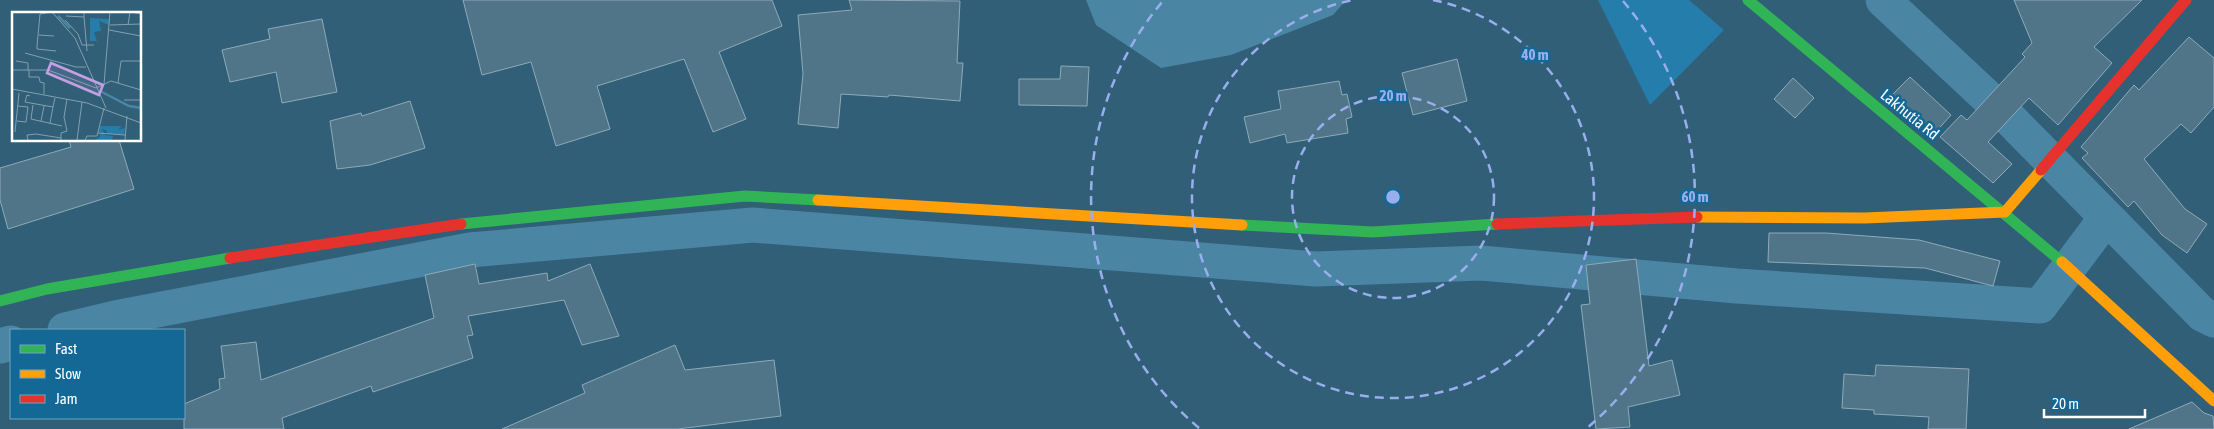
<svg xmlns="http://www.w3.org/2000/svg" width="2214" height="429" font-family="'Asap Condensed',sans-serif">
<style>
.green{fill:#247dab}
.water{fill:#4b85a4}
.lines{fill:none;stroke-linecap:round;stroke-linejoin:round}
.canal{stroke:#4b85a4;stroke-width:35}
.building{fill:#507588;stroke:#8eaab8}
.fast{stroke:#30b455;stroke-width:11}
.slow{stroke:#ff9f0a;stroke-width:11}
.jam{stroke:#e5322d;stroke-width:11}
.ring{fill:none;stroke:#99afed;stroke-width:2.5;stroke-dasharray:9 6}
.labels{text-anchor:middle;stroke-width:5;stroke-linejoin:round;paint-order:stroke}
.street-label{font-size:16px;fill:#fff;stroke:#136896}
.inset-river{fill:none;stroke:#4b85a4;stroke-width:2.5}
.inset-road{fill:none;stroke:#839fae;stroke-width:1}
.view{fill:#c4a0e2;fill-opacity:0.15;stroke:#c4a0e2;stroke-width:2.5}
.inset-edge{fill:none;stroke:#fff;stroke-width:2.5}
.centre{fill:#99afed;stroke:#136896;stroke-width:2.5}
.ring-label{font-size:15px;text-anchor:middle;font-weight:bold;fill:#99afed;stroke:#136896;stroke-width:5;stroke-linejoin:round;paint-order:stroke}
</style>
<rect width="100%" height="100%" fill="#315f78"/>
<!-- green -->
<polygon class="green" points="1598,0 1689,0 1724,30 1650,105"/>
<!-- water -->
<polygon class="water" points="1086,0 1346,0 1333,15 1231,55 1161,68 1096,25"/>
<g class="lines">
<!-- canal -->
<g class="canal">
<polyline points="1883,0 2001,110 2202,314 2214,320"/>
<polyline points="65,330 115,318 470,250 753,225 1316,269 1481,263 1737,286 2040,306 2106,218"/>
<polyline points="0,346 11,343"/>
</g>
</g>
<!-- building -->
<g class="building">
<polygon points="463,0 772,0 782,26 719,52 746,119 713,132 684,59 597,86 610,129 556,146 531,62 482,75"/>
<polygon points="849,0 960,1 957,63 963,63 960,101 889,95 888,97 841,94 838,128 798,124 803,74 798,15 852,10"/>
<polygon points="2014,0 2142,0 2094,47 2112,63 2058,125 2029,98 1988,142 2012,164 1993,183 1940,137 1961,115 1967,120 2025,57 2022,54 2032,43"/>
<polygon points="322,19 337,92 282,103 276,72 230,82 222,50 270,39 268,29"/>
<polygon points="2189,37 2214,58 2214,107 2191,133 2181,124 2144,159 2185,209 2207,224 2187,253 2162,235 2134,201 2128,207 2082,158 2088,153 2081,147 2134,85 2139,90"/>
<polygon points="1457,59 1467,101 1413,115 1402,73"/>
<polygon points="1061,66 1089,67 1087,106 1019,105 1019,79 1060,79"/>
<polygon points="1910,77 1951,115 1934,134 1892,95"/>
<polygon points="1793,78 1814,98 1795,118 1774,99"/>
<polygon points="1339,81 1342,95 1347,94 1352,117 1346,119 1348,133 1287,143 1285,134 1250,143 1244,117 1281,109 1278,91"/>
<polygon points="410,101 425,148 370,165 337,169 330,121 361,113 362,116"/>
<polygon points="69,140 119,140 134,189 8,229 0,200 0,168 71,147"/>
<polygon points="1769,233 1826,233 1919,240 2000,261 1993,286 1925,268 1768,262"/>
<polygon points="1636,259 1649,366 1672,360 1680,395 1628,407 1630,427 1596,429 1581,305 1590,304 1586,265"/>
<polygon points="475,264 479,284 547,273 548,281 590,264 619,336 582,345 564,300 468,316 473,335 467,336 473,358 373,392 371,386 282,418 284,429 184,429 184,404 220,389 219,379 225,378 221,346 256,342 261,380 434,318 425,275"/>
<polygon points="675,345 685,370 774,360 781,416 678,429 502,429 585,393 582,385"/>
<polygon points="1876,365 1969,369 1966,429 1928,429 1929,417 1874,414 1874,410 1842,408 1844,374 1875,376"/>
<polygon points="2192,402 2204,413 2213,416 2214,429 2129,429"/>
</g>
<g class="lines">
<!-- fast -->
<g class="fast">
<polyline points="1748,0 2062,262"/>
<polyline points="461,224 745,196 818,200"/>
<polyline points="1242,225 1373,232 1497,224"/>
<polyline points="0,301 47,289 230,258"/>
</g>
<!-- slow -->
<g class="slow">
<polyline points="818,200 1242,225"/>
<polyline points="1697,217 1865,218 2005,212 2041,170"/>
<polyline points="2062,262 2214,401"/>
</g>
<!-- jam -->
<g class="jam">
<polyline points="2041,170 2186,0"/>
<polyline points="1497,224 1697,217"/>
<polyline points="230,258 461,224"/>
</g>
</g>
<!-- distance rings -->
<g class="ring">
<circle cx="1393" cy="197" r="101"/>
<path d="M1433 0A201 201 0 1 1 1353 0"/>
<path d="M1199 428A302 302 0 0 1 1163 1M1623 1A302 302 0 0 1 1587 428"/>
</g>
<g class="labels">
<!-- street labels -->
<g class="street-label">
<text transform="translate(1910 114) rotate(39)" y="6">Lakhutia Rd</text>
</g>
</g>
<!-- overview -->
<g transform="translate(12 12)">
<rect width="129" height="129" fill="#315f78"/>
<path d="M 78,6 L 97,7 L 97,13 L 87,9 L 89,19 L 82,20 L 85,29 L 78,29 ZM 87,114 L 110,114 L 106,118 L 113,116 L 112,122 L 95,122 L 95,119 L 90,117 L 93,123 L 101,124 L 100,128 L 83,128 L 88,125 Z" fill="#247dab"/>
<path class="inset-river" d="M 46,4 L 58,16M 88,79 L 117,94 L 129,96"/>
<path class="inset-road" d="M 40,0 L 63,26 L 94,96M 40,0 L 28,2 L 25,34 L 25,37 L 44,39M 54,4 L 72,5 L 72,0M 72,5 L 75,39M 53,8 L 66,22 L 70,33 L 82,33M 98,13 L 129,12M 116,13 L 118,0 L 129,2M 97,18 L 129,24M 27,23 L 42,24M 13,41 L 64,55 L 74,55M 4,49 L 16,51 L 16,58M 0,58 L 36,58 L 84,76 L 99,69 L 129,78M 17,58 L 17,65 L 27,65 L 28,70 L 32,71 L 32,82M 106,71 L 109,49 L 129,49M 92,72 L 98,0M 0,77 L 75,91 L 129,111M 18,84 L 15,83 L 13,90 L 41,95 L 43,86M 112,88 L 129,88M 21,93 L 19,107 L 50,114M 5,109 L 14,110 L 16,95 L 6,94M 29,109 L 32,94M 38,111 L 41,95M 3,120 L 7,81M 86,121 L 113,123M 16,128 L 15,123 L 24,122 L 49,126M 49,128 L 49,121 L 55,119 L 52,105 L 55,87M 65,128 L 70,90M 73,128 L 75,124 L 85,124 L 92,96M 113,128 L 115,104"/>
<path class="view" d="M 39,51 L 91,73 L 87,83 L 35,61 Z"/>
<rect width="129" height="129" class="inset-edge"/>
</g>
<circle cx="1393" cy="197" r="8" class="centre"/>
<g class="ring-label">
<text x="1535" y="60">40 m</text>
<text x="1393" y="101">20 m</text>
<text x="1695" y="202">60 m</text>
</g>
<!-- legend -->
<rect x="10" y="329" width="175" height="90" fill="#136896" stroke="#71a4c0"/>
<rect x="20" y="345" width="25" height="8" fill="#30b455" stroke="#71a4c0"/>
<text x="55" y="354" font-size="15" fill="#ffffff">Fast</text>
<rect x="20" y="370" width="25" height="8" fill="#ff9f0a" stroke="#71a4c0"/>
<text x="55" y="379" font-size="15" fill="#ffffff">Slow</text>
<rect x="20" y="395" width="25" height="8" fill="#e5322d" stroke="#71a4c0"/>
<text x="55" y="404" font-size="15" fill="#ffffff">Jam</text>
<!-- scale -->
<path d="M2044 409v8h101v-8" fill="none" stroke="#ffffff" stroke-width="2.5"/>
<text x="2052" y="409" font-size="15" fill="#ffffff" stroke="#136896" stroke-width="4" paint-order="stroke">20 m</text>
</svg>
